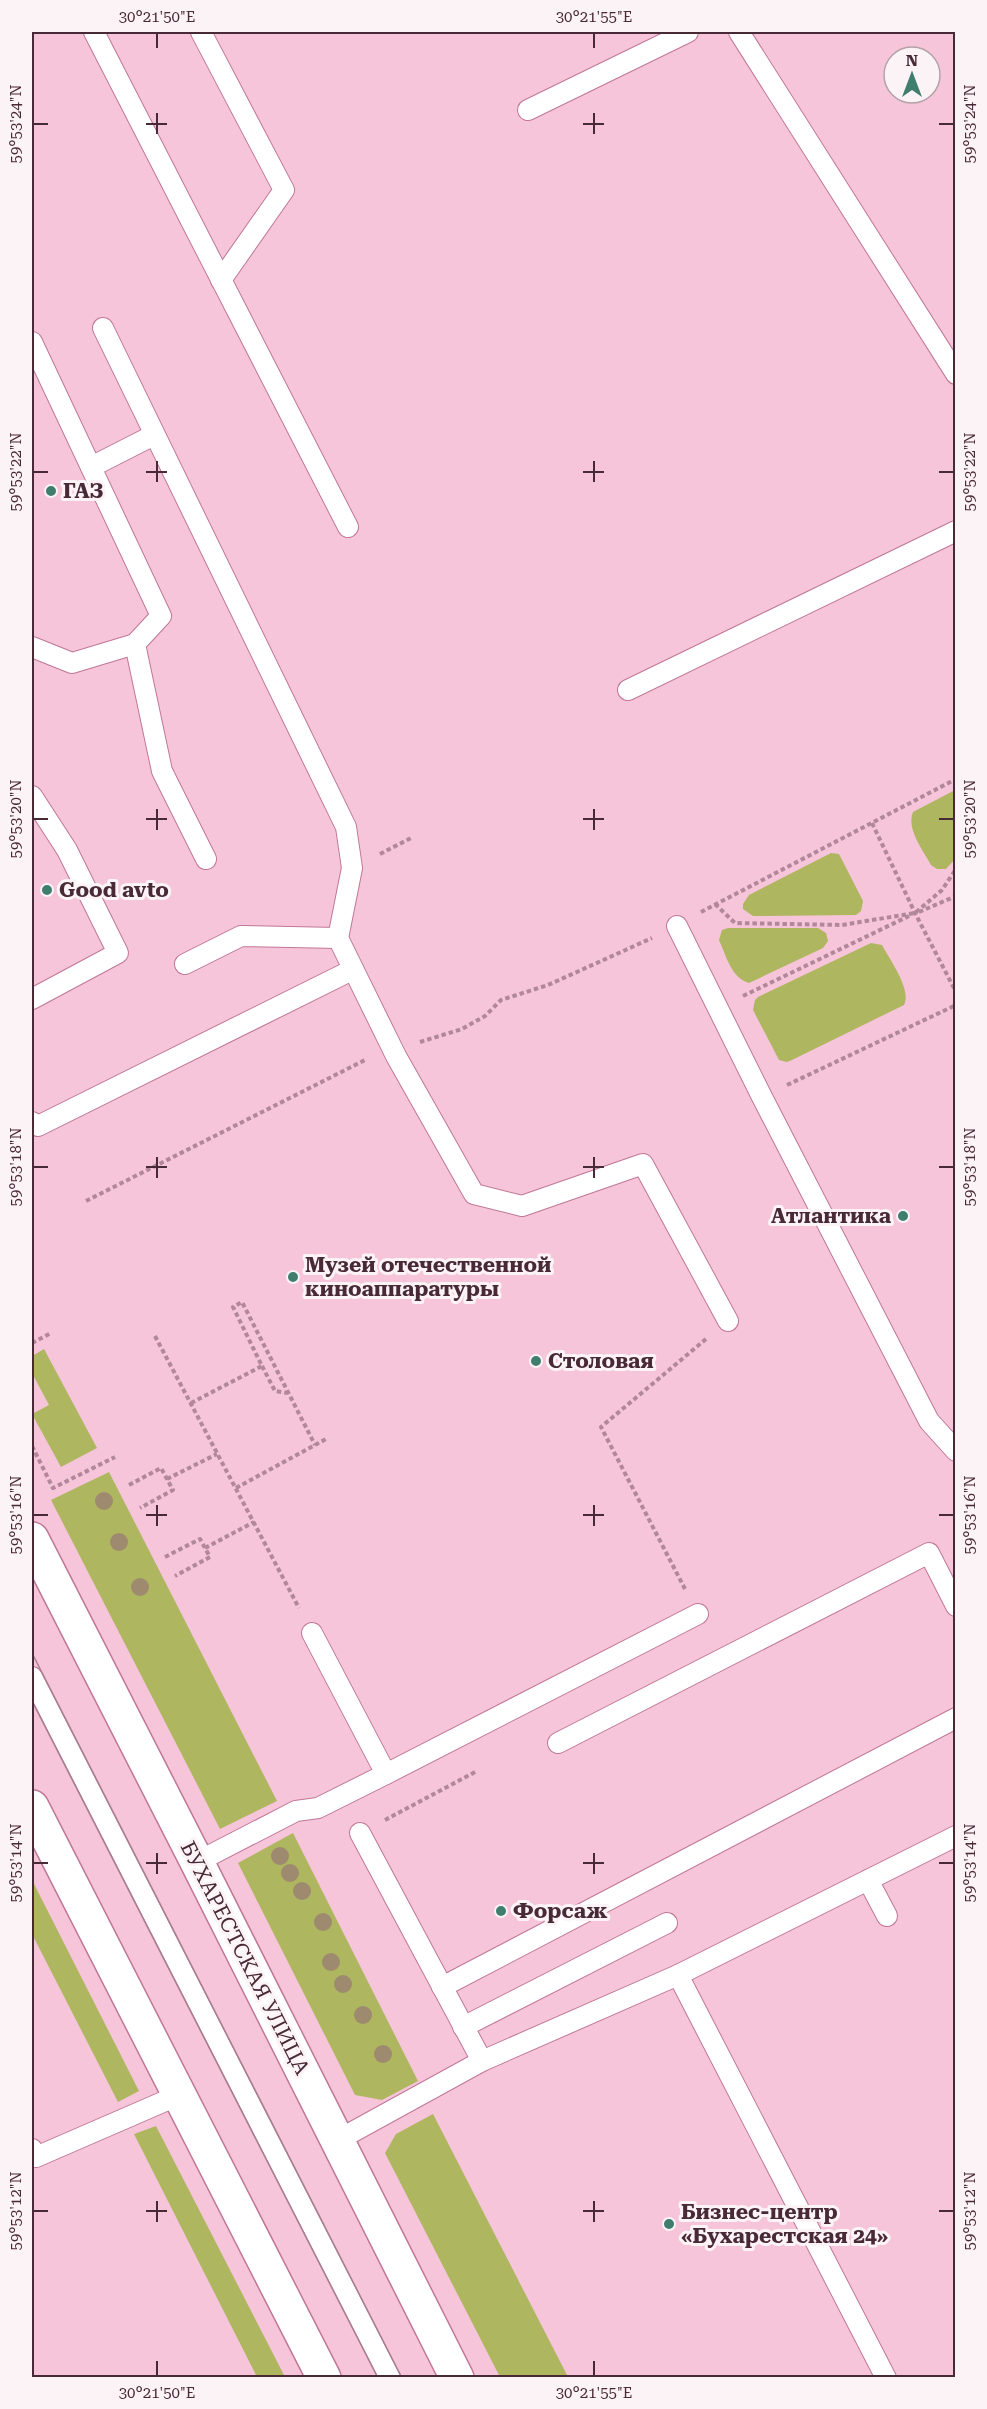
<svg xmlns="http://www.w3.org/2000/svg" width="987" height="2409" font-family="'Roboto Serif',serif">
<style>
.green{fill:#afb660}
.lines{fill:none;stroke-linecap:round;stroke-linejoin:round}
.lane-casing{stroke:#c07797;stroke-width:22}
.secondary-casing{stroke:#c07797;stroke-width:36}
.path{stroke:#b28899;stroke-width:4;stroke-dasharray:4.5 3;stroke-linecap:butt}
.lane{stroke:#fff;stroke-width:20}
.secondary{stroke:#fff;stroke-width:33}
.tram{stroke:#a87f8f;stroke-width:1.5}
.tree{fill:#9e8a6e}
.ticks{fill:none;stroke:#482936;stroke-width:2}
.poi-dot{fill:#3f7e6c;stroke:#fcf3f6;stroke-width:2}
.labels{text-anchor:middle;stroke-width:6;stroke-linejoin:round;paint-order:stroke}
.poi-label{font-size:21px;font-weight:bold;fill:#482936;stroke:#fcf3f6;text-anchor:start}
.street-label{font-size:21px;fill:#482936;stroke:#fcf3f6}
.neatline{fill:none;stroke:#482936;stroke-width:2}
.ticks-label{font-size:15px;text-anchor:middle;fill:#482936}
</style>
<rect width="100%" height="100%" fill="#f6c5d9"/>
<!-- green -->
<g class="green">
<path d="M 955,790 L 955,859 L 946,869 L 937,869 L 931,865 C 923,850 906,829 913,812 Z"/>
<polygon points="831,853 839,854 863,901 861,911 856,915 753,916 743,909 743,904 749,895"/>
<path d="M 728,928 L 818,928 L 826,933 L 828,941 L 823,948 L 749,983 C 731,978 726,955 719,940 L 722,930 Z"/>
<path d="M 871,943 L 882,945 C 890,960 912,990 904,1005 L 792,1060 L 787,1062 L 779,1060 L 753,1010 L 755,1000 L 758,997 Z"/>
<polygon points="44,1349 97,1448 61,1467 32,1414 49,1405 32,1373 32,1356"/>
<polygon points="109,1472 277,1801 220,1829 51,1500"/>
<polygon points="293,1833 418,2081 382,2100 355,2095 238,1863"/>
<polygon points="32,1880 139,2091 118,2102 32,1934"/>
<polygon points="433,2114 568,2377 500,2377 385,2153 396,2134"/>
<polygon points="156,2126 285,2377 257,2377 134,2134"/>
</g>
<g class="lines">
<defs>
<g id="lane">
<polyline points="94,32 348,527"/>
<polyline points="201,32 284,190 221,280"/>
<polyline points="739,32 956,374"/>
<polyline points="528,110 688,32"/>
<polyline points="103,328 346,827 352,868 338,938 396,1056 474,1194 522,1206 643,1164 728,1321"/>
<polyline points="32,342 161,616 135,644 72,663 32,647"/>
<polyline points="91,467 154,435"/>
<polyline points="135,644 162,771 206,859"/>
<polyline points="628,690 956,531"/>
<polyline points="32,796 67,850 118,953 32,999"/>
<polyline points="677,926 762,1097 929,1421 956,1451"/>
<polyline points="185,964 241,936 338,938"/>
<polyline points="32,1122 38,1126 352,970"/>
<polyline points="312,1633 386,1774"/>
<polyline points="32,1677 390,2378"/>
<polyline points="558,1743 929,1553 956,1606"/>
<polyline points="360,1833 482,2061"/>
<polyline points="197,1862 296,1811 318,1808 386,1774 698,1614"/>
<polyline points="868,1880 887,1916"/>
<polyline points="678,1975 886,2378"/>
<polyline points="442,1987 956,1718"/>
<polyline points="463,2027 667,1923"/>
<polyline points="338,2140 482,2061 678,1975 956,1836"/>
<polyline points="32,2149 36,2157 179,2095"/>
</g>
<g id="secondary">
<polyline points="32,1539 197,1862 457,2378"/>
<polyline points="32,1807 324,2378"/>
</g>
</defs>
<!-- lane casing -->
<use href="#lane" class="lane-casing"/>
<!-- secondary casing -->
<use href="#secondary" class="secondary-casing"/>
<!-- path -->
<g class="path">
<polyline points="872,823 915,913 956,992"/>
<polyline points="380,854 411,838"/>
<polyline points="715,904 735,923 842,925 915,913 942,890 956,869"/>
<polyline points="701,912 956,779"/>
<polyline points="919,912 956,896"/>
<polyline points="743,996 909,916"/>
<polyline points="420,1042 462,1029 485,1016 501,1000 548,985 652,938"/>
<polyline points="787,1085 956,1005"/>
<polyline points="86,1201 365,1060"/>
<polyline points="155,1336 299,1608"/>
<polyline points="32,1343 51,1333"/>
<polyline points="262,1366 275,1391 287,1393"/>
<polyline points="191,1403 262,1366 233,1307 242,1302 315,1445"/>
<polyline points="32,1446 53,1488 115,1457"/>
<polyline points="167,1479 217,1454"/>
<polyline points="129,1485 161,1468 173,1490 140,1508"/>
<polyline points="236,1488 326,1439"/>
<polyline points="205,1548 254,1522"/>
<polyline points="165,1557 200,1539 210,1557 175,1576"/>
<polyline points="685,1589 601,1427 706,1339"/>
<polyline points="385,1820 477,1771"/>
</g>
<!-- lane -->
<use href="#lane" class="lane"/>
<!-- secondary -->
<use href="#secondary" class="secondary"/>
<!-- tram -->
<g class="tram">
<polyline points="32,1653 402,2378"/>
<polyline points="32,1701 378,2378"/>
</g>
</g>
<!-- trees -->
<g class="tree">
<circle cx="104" cy="1501" r="9"/>
<circle cx="119" cy="1542" r="9"/>
<circle cx="140" cy="1587" r="9"/>
<circle cx="280" cy="1856" r="9"/>
<circle cx="290" cy="1873" r="9"/>
<circle cx="302" cy="1891" r="9"/>
<circle cx="323" cy="1922" r="9"/>
<circle cx="331" cy="1962" r="9"/>
<circle cx="343" cy="1984" r="9"/>
<circle cx="363" cy="2015" r="9"/>
<circle cx="383" cy="2054" r="9"/>
</g>
<!-- ticks -->
<path class="ticks" d="M 157,33 L 157,48M 594,33 L 594,48M 157,113 L 157,134M 594,113 L 594,134M 33,124 L 48,124M 146,124 L 167,124M 583,124 L 604,124M 939,124 L 954,124M 157,461 L 157,482M 594,461 L 594,482M 33,472 L 48,472M 146,472 L 167,472M 583,472 L 604,472M 939,472 L 954,472M 157,809 L 157,830M 594,809 L 594,830M 33,819 L 48,819M 146,819 L 167,819M 583,819 L 604,819M 939,819 L 954,819M 157,1157 L 157,1178M 594,1157 L 594,1178M 33,1167 L 48,1167M 146,1167 L 167,1167M 583,1167 L 604,1167M 939,1167 L 954,1167M 157,1505 L 157,1526M 594,1505 L 594,1526M 33,1515 L 48,1515M 146,1515 L 167,1515M 583,1515 L 604,1515M 939,1515 L 954,1515M 157,1853 L 157,1874M 594,1853 L 594,1874M 33,1863 L 48,1863M 146,1863 L 167,1863M 583,1863 L 604,1863M 939,1863 L 954,1863M 157,2201 L 157,2222M 594,2201 L 594,2222M 33,2211 L 48,2211M 146,2211 L 167,2211M 583,2211 L 604,2211M 939,2211 L 954,2211M 157,2361 L 157,2376M 594,2361 L 594,2376"/>
<!-- markers -->
<g class="poi-dot">
<circle cx="51" cy="491" r="6"/>
<circle cx="47" cy="890" r="6"/>
<circle cx="903" cy="1216" r="6"/>
<circle cx="293" cy="1277" r="6"/>
<circle cx="536" cy="1361" r="6"/>
<circle cx="501" cy="1911" r="6"/>
<circle cx="669" cy="2224" r="6"/>
</g>
<g class="labels">
<!-- poi labels -->
<g class="poi-label">
<text x="63" y="498">ГАЗ</text>
<text x="59" y="897">Good avto</text>
<text x="891" y="1223" text-anchor="end">Атлантика</text>
<text x="305" y="1272">Музей отечественной<tspan x="305" dy="24">киноаппаратуры</tspan></text>
<text x="548" y="1368">Столовая</text>
<text x="513" y="1918">Форсаж</text>
<text x="681" y="2219">Бизнес-центр<tspan x="681" dy="24">«Бухарестская 24»</tspan></text>
</g>
<!-- street labels -->
<g class="street-label">
<text transform="translate(245 1958) rotate(63)" y="7">БУХАРЕСТСКАЯ УЛИЦА</text>
</g>
</g>
<!-- border -->
<rect width="987" height="2409" fill="none" stroke="#fcf3f6" stroke-width="66"/>
<!-- north arrow -->
<g transform="translate(912 75)"><circle r="28" fill="#fcf3f6" stroke="#b4a2a9" stroke-width="1.5"/>
<path d="M0-4.5L10 22L0 15L-10 22Z" fill="#3f7e6c"/>
<text y="-9" font-size="16" font-weight="bold" text-anchor="middle" fill="#482936">N</text>
</g>
<rect x="33" y="33" width="921" height="2343" class="neatline"/>
<g class="ticks-label">
<text x="157" y="22">30°21'50"E</text>
<text x="594" y="22">30°21'55"E</text>
<text transform="translate(16 124) rotate(-90)" y="5">59°53'24"N</text>
<text transform="translate(970 124) rotate(-90)" y="5">59°53'24"N</text>
<text transform="translate(16 472) rotate(-90)" y="5">59°53'22"N</text>
<text transform="translate(970 472) rotate(-90)" y="5">59°53'22"N</text>
<text transform="translate(16 819) rotate(-90)" y="5">59°53'20"N</text>
<text transform="translate(970 819) rotate(-90)" y="5">59°53'20"N</text>
<text transform="translate(16 1167) rotate(-90)" y="5">59°53'18"N</text>
<text transform="translate(970 1167) rotate(-90)" y="5">59°53'18"N</text>
<text transform="translate(16 1515) rotate(-90)" y="5">59°53'16"N</text>
<text transform="translate(970 1515) rotate(-90)" y="5">59°53'16"N</text>
<text transform="translate(16 1863) rotate(-90)" y="5">59°53'14"N</text>
<text transform="translate(970 1863) rotate(-90)" y="5">59°53'14"N</text>
<text transform="translate(16 2211) rotate(-90)" y="5">59°53'12"N</text>
<text transform="translate(970 2211) rotate(-90)" y="5">59°53'12"N</text>
<text x="157" y="2398">30°21'50"E</text>
<text x="594" y="2398">30°21'55"E</text>
</g>
</svg>
